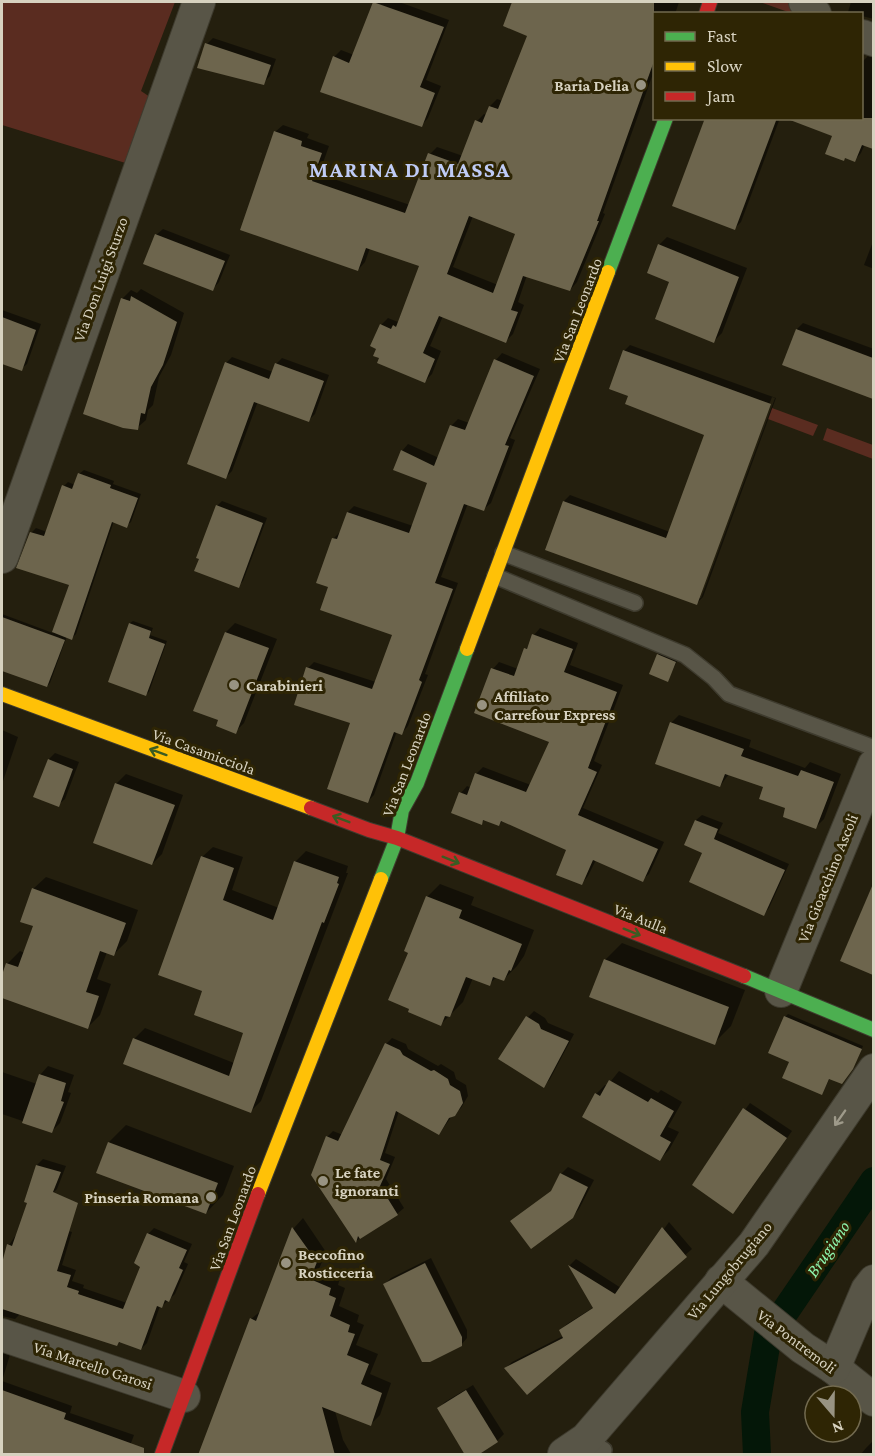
<svg xmlns="http://www.w3.org/2000/svg" width="875" height="1456" font-family="'Crimson Pro',serif">
<style>
.green{fill:#5a2c20}
.shadow{fill:#0007;fill-rule:evenodd}
.lines{fill:none;stroke-linecap:round;stroke-linejoin:round}
.canal{stroke:#041708;stroke-width:28}
.building{fill:#6d654d;fill-rule:evenodd}
.lane-casing{stroke:#3e3b2e;stroke-width:18}
.street-casing{stroke:#3e3b2e;stroke-width:34}
.fast-casing{stroke:#3e3b2e;stroke-width:16}
.slow-casing{stroke:#3e3b2e;stroke-width:16}
.jam-casing{stroke:#3e3b2e;stroke-width:16}
.lane{stroke:#585547;stroke-width:15}
.street{stroke:#585547;stroke-width:32}
.fast{stroke:#4caf50;stroke-width:14}
.slow{stroke:#ffc107;stroke-width:14}
.jam{stroke:#c62828;stroke-width:14}
.oneway{stroke:#3a5c22}
.oneway2{stroke:#9e9a8a}
.poi-dot{fill:#989382;stroke:#2e2504;stroke-width:2}
.labels{text-anchor:middle;stroke-width:6;stroke-linejoin:round;paint-order:stroke}
.poi-label{font-size:16px;font-weight:bold;fill:#d7d2c0;stroke:#2e2504;text-anchor:start}
.street-label{font-size:16px;fill:#d7d2c0;stroke:#2e2504}
.water-label{font-size:18px;font-style:italic;fill:#8df5ae;stroke:#2e2504}
.district-label{font-size:22px;font-weight:bold;letter-spacing:1.5px;fill:#bfcbf5;stroke:#2e2504}
</style>
<rect width="100%" height="100%" fill="#241f0e"/>
<!-- green -->
<g class="green">
<polygon points="2,2 175,2 141,91 153,99 132,165 2,125"/>
<polygon points="760,2 794,2 804,13 791,13"/>
<polygon points="772,408 818,425 813,436 768,419"/>
<polygon points="827,428 873,445 873,459 823,440"/>
</g>
<!-- shadow -->
<g class="shadow">
<polygon points="375,2 399,2 449,20 426,80 441,86 428,118 422,125 334,57 341,50 354,55"/>
<path d="M 514,2 L 679,2 L 675,14 L 654,14 L 654,71 L 603,213 L 605,214 L 577,282 L 570,290 L 527,275 L 518,302 L 524,305 L 513,334 L 506,341 L 443,316 L 430,346 L 441,351 L 432,374 L 424,382 L 381,357 L 381,325 L 388,318 L 398,322 L 421,266 L 370,248 L 365,262 L 358,270 L 275,132 L 283,125 L 309,134 L 307,138 L 329,146 L 319,174 L 410,205 L 430,154 L 437,147 L 463,156 L 477,121 L 484,114 L 487,115 L 490,106 L 497,99 L 503,101 L 529,35 L 505,25 ZM 473,216 L 517,233 L 498,285 L 453,267 Z"/>
<polygon points="851,2 874,2 874,19 862,16 862,14 848,12"/>
<polygon points="213,38 276,59 270,76 263,83 207,44"/>
<polygon points="868,56 874,58 874,147 865,144 861,153 855,160 833,136 789,118 862,118 862,62"/>
<polygon points="707,118 780,118 741,222 735,228"/>
<polygon points="163,229 230,255 219,282 213,289 156,235"/>
<polygon points="667,237 747,268 722,333 714,341 671,281 659,245"/>
<polygon points="874,239 874,269 864,265"/>
<polygon points="141,289 184,313 171,355 159,377 153,405 148,410 146,420 137,428 85,413 123,298 131,290 137,293"/>
<polygon points="2,310 41,324 27,364 21,369 2,362"/>
<polygon points="803,323 874,349 874,398 784,365 797,329"/>
<path d="M 630,345 L 776,398 L 703,597 L 697,603 L 564,501 L 570,495 L 670,532 L 706,434 L 630,395 L 624,351 ZM 772,397 L 775,398 L 701,598 L 698,598 Z"/>
<polygon points="502,353 540,369 510,438 515,440 491,503 484,509 468,503 441,577 458,583 425,674 428,675 408,726 402,733 397,731 374,795 368,801 352,722 308,668 314,662 376,682 394,634 330,586 333,539 340,532 348,512 354,506 413,526 429,482 402,451 408,444 439,458 451,426 458,419 469,423 496,360"/>
<polygon points="232,357 273,372 276,364 282,358 329,375 315,414 309,420 258,401 232,471 226,477 226,363"/>
<polygon points="84,470 114,481 113,484 141,494 131,522 126,526 114,521 76,634 72,638 67,636 50,683 47,686 2,670 2,614 53,633 71,584 31,533 36,528 47,532 64,486 68,482 75,485 79,474"/>
<polygon points="222,501 267,518 243,581 238,586 217,506"/>
<polygon points="133,621 153,628 150,635 167,641 149,692 146,694 110,681 130,623"/>
<polygon points="235,623 277,639 244,723 235,732 220,719 195,710 226,632"/>
<polygon points="540,628 578,643 570,665 623,685 594,761 602,765 583,808 664,842 649,874 642,880 596,860 588,876 582,883 568,849 503,820 499,825 485,819 481,823 461,793 467,786 471,788 476,774 483,767 531,785 551,742 493,669 499,662 518,669 526,649 530,645 534,635"/>
<polygon points="661,652 678,659 668,680 658,655"/>
<polygon points="679,715 751,740 749,747 805,768 810,762 841,774 824,819 816,827 787,808 765,786 729,774 720,786 671,723"/>
<polygon points="2,730 18,737 2,784"/>
<polygon points="55,753 79,762 65,799 58,805 49,759"/>
<polygon points="126,774 183,795 162,854 152,864 116,784"/>
<polygon points="702,815 723,823 718,833 789,864 769,908 764,914 704,852 696,820"/>
<polygon points="213,847 243,857 232,890 279,908 295,862 306,851 348,866 346,873 348,873 261,1101 251,1111 134,1039 145,1028 234,1063 245,1032 204,990 202,857"/>
<polygon points="46,877 138,910 127,941 114,954 107,952 97,979 111,984 100,1015 87,1028 2,997 2,980 7,964 20,951 25,953 35,925 33,889"/>
<polygon points="440,884 474,897 471,905 534,930 524,956 517,966 504,979 497,977 489,984 473,978 463,1002 441,1024 410,952 427,897"/>
<polygon points="874,888 874,973 842,960"/>
<polygon points="622,943 745,990 731,1026 714,1043 605,960"/>
<polygon points="534,1011 545,1018 548,1023 574,1034 550,1079 544,1086 528,1017"/>
<polygon points="788,1014 863,1046 855,1064 845,1080 830,1078 822,1094 791,1062 785,1017"/>
<polygon points="392,1038 406,1044 408,1049 438,1066 441,1064 454,1072 456,1079 466,1085 468,1096 461,1108 452,1116 439,1134 399,1111 385,1153 395,1157 386,1179 404,1208 397,1214 356,1241 327,1137 333,1131 343,1135 386,1044"/>
<polygon points="48,1066 74,1075 68,1092 71,1093 60,1123 52,1131 2,1114 2,1072 37,1084 40,1075"/>
<polygon points="619,1071 658,1093 661,1090 682,1102 668,1127 679,1132 669,1150 660,1159 596,1094 605,1085 607,1086"/>
<polygon points="750,1103 792,1131 739,1206 720,1144"/>
<polygon points="126,1125 234,1166 223,1195 206,1213 109,1142"/>
<polygon points="43,1159 66,1166 57,1189 51,1195 37,1165"/>
<polygon points="568,1167 594,1180 579,1209 572,1217 554,1189 561,1174"/>
<polygon points="303,1218 326,1252 319,1269 340,1278 338,1285 345,1288 339,1306 359,1315 357,1322 364,1325 356,1345 378,1354 370,1374 391,1383 380,1415 370,1425 335,1411 343,1440 351,1454 200,1454 251,1319 262,1310 294,1228"/>
<polygon points="27,1219 72,1232 62,1265 76,1270 72,1281 84,1285 83,1288 127,1303 142,1266 148,1234 154,1228 192,1244 184,1262 188,1264 175,1294 162,1306 160,1306 147,1343 141,1349 121,1341 117,1345 21,1313 15,1319 2,1316 2,1268 9,1245"/>
<polygon points="669,1222 692,1249 528,1393 506,1368 512,1362 563,1336 560,1331 567,1324 594,1307 570,1265 576,1259 621,1288"/>
<polygon points="431,1258 467,1330 467,1338 461,1345 385,1284 391,1278"/>
<polygon points="2,1344 12,1348 2,1381 72,1406 70,1413 134,1435 127,1454 2,1454"/>
<polygon points="473,1385 504,1434 497,1441 439,1408 445,1402"/>
<polygon points="872,1442 874,1454 861,1454 866,1448"/>
</g>
<g class="lines">
<!-- canal -->
<g class="canal">
<polyline points="782,1316 874,1181"/>
<polyline points="757,1454 755,1412 768,1334"/>
</g>
</g>
<!-- building -->
<g class="building">
<polygon points="373,2 444,27 420,87 435,93 422,127 320,92 333,56 349,63"/>
<path d="M 512,2 L 654,2 L 654,61 L 597,221 L 599,221 L 570,291 L 523,276 L 511,310 L 518,312 L 506,343 L 439,316 L 423,353 L 435,359 L 425,383 L 377,363 L 379,358 L 373,356 L 376,349 L 370,346 L 380,324 L 391,329 L 393,325 L 396,327 L 419,266 L 366,248 L 358,271 L 240,230 L 274,131 L 302,141 L 301,146 L 322,153 L 312,181 L 405,213 L 428,153 L 458,164 L 475,120 L 482,123 L 489,106 L 498,109 L 527,36 L 503,26 ZM 469,216 L 515,234 L 493,293 L 447,274 Z"/>
<polygon points="205,43 271,65 264,85 197,68"/>
<polygon points="705,118 777,118 735,230 672,206"/>
<polygon points="790,118 873,118 873,149 862,145 855,162 845,158 844,161 825,154 832,136 790,120"/>
<polygon points="155,234 225,261 213,291 143,264"/>
<polygon points="658,244 739,277 714,343 655,319 669,282 647,273"/>
<polygon points="131,296 177,322 163,365 151,387 145,414 141,413 138,430 123,428 83,414 121,298 130,301"/>
<polygon points="2,317 36,330 22,371 2,364"/>
<polygon points="796,329 873,358 873,399 782,365"/>
<polygon points="623,350 771,404 697,605 545,550 563,501 666,538 704,435 625,404 628,396 609,389"/>
<polygon points="494,359 534,376 505,445 509,446 484,511 464,504 435,583 453,589 419,680 422,682 402,735 394,732 368,803 327,789 350,723 294,705 306,667 372,689 392,635 320,610 328,587 316,583 332,538 337,539 347,512 409,533 427,483 393,470 401,450 434,466 450,425 465,430"/>
<polygon points="225,362 269,379 275,363 324,381 309,422 254,402 226,479 187,464"/>
<polygon points="78,473 111,485 110,488 138,498 127,528 112,522 72,640 52,632 69,585 16,568 30,532 44,536 62,485 72,489"/>
<polygon points="216,505 263,523 239,588 194,571 199,559 196,558"/>
<polygon points="2,617 65,640 47,687 2,671"/>
<polygon points="129,623 151,631 149,638 165,644 146,696 108,682"/>
<polygon points="225,632 269,648 236,734 216,726 218,720 193,711"/>
<polygon points="532,634 573,649 564,672 617,692 588,768 597,772 578,815 658,849 643,882 593,860 582,885 556,875 566,850 501,821 499,826 483,820 482,825 451,813 459,792 467,795 475,773 526,792 549,742 474,713 491,668 514,676 524,648 527,649"/>
<polygon points="657,654 676,662 668,682 649,674"/>
<polygon points="670,722 744,749 741,756 798,776 801,770 834,782 816,829 783,817 785,808 759,799 763,787 725,774 720,787 655,764"/>
<polygon points="48,759 73,769 59,807 33,797"/>
<polygon points="115,783 175,805 152,865 93,843"/>
<polygon points="695,820 718,829 714,839 785,870 764,916 689,882 702,853 684,845"/>
<polygon points="201,856 234,868 223,900 273,920 294,861 339,877 337,883 339,884 324,923 322,922 251,1113 123,1064 133,1038 229,1076 243,1033 194,1015 202,991 158,975"/>
<polygon points="873,884 873,975 840,961"/>
<polygon points="32,888 126,923 114,956 100,951 86,992 99,996 88,1029 2,998 2,975 6,963 18,967 33,926 20,922"/>
<polygon points="426,896 462,910 459,918 522,944 511,971 509,970 504,981 493,977 490,986 466,977 450,1017 445,1016 441,1026 408,1012 409,1009 388,1000 408,953 404,951"/>
<polygon points="604,959 729,1007 715,1045 589,997"/>
<polygon points="526,1016 539,1024 541,1029 569,1041 544,1088 498,1059"/>
<polygon points="784,1016 862,1049 853,1069 842,1084 829,1079 822,1095 782,1078 789,1062 768,1053"/>
<polygon points="385,1043 400,1050 403,1055 431,1071 434,1070 448,1079 450,1085 460,1091 463,1103 455,1116 449,1118 439,1135 396,1111 380,1160 390,1164 380,1186 398,1215 360,1239 358,1236 356,1243 311,1175 326,1136 338,1141"/>
<polygon points="39,1074 66,1083 61,1101 64,1102 52,1133 22,1123"/>
<polygon points="609,1080 648,1102 651,1098 674,1111 660,1136 671,1142 660,1161 582,1117 595,1093 600,1096"/>
<polygon points="743,1108 787,1138 733,1214 692,1185"/>
<polygon points="108,1142 218,1183 206,1214 96,1173"/>
<polygon points="36,1165 61,1172 53,1192 78,1203 57,1271 71,1275 67,1287 79,1291 78,1294 123,1309 140,1267 134,1263 147,1233 187,1250 179,1268 183,1270 169,1302 165,1300 162,1308 157,1306 141,1350 119,1342 117,1346 2,1309 2,1263 7,1244 12,1246 27,1203 24,1202"/>
<polygon points="560,1173 588,1187 573,1218 531,1249 510,1221 551,1191"/>
<polygon points="292,1227 317,1262 310,1279 331,1288 329,1295 336,1298 330,1316 350,1325 348,1332 355,1334 347,1355 369,1364 361,1384 382,1393 371,1426 322,1407 335,1455 198,1455 250,1318 256,1321"/>
<polygon points="662,1227 687,1257 527,1395 504,1368 563,1338 559,1330 593,1308 568,1265 615,1294"/>
<polygon points="425,1263 462,1337 462,1346 430,1362 422,1362 383,1284"/>
<polygon points="2,1390 66,1413 64,1419 144,1448 144,1455 2,1455"/>
<polygon points="466,1390 498,1442 478,1455 465,1455 437,1408"/>
</g>
<g class="lines">
<defs>
<g id="lane">
<polyline points="503,553 635,603"/>
<polyline points="495,576 685,655 714,678 729,694 874,748"/>
<polyline points="586,1439 604,1450"/>
</g>
<g id="street">
<polyline points="805,2 815,14"/>
<polyline points="862,36 874,40"/>
<polyline points="2,557 199,2"/>
<polyline points="781,991 874,765"/>
<polyline points="721,1281 803,1348 834,1368 874,1400"/>
<polyline points="2,1335 184,1396"/>
<polyline points="834,1368 867,1290 874,1281"/>
<polyline points="564,1454 586,1439 754,1244 874,1070"/>
</g>
<g id="fast">
<polyline points="608,272 666,118"/>
<polyline points="381,879 397,838 402,810 417,783 467,649"/>
<polyline points="744,976 874,1030"/>
</g>
<g id="slow">
<polyline points="467,649 608,272"/>
<polyline points="2,694 311,808"/>
<polyline points="258,1194 381,879"/>
</g>
<g id="jam">
<polyline points="706,14 710,2"/>
<polyline points="311,808 369,830 397,838 744,976"/>
<polyline points="162,1454 258,1194"/>
</g>
</defs>
<!-- lane casing -->
<use href="#lane" class="lane-casing"/>
<!-- street casing -->
<use href="#street" class="street-casing"/>
<!-- fast casing -->
<use href="#fast" class="fast-casing"/>
<!-- slow casing -->
<use href="#slow" class="slow-casing"/>
<!-- jam casing -->
<use href="#jam" class="jam-casing"/>
<!-- lane -->
<use href="#lane" class="lane"/>
<!-- street -->
<use href="#street" class="street"/>
<!-- fast -->
<use href="#fast" class="fast"/>
<!-- slow -->
<use href="#slow" class="slow"/>
<!-- jam -->
<use href="#jam" class="jam"/>
</g>
<!-- one-way arrows -->
<defs><path id="oneway-shaft" d="M-6 0H5M1.5-3L5.5 0L1.5 3" fill="none" stroke-width="1.6" stroke-linecap="round" stroke-linejoin="round" transform="scale(1.5)"/></defs>
<g class="oneway">
<use href="#oneway-shaft" transform="translate(158 752) rotate(-160)"/>
<use href="#oneway-shaft" transform="translate(341 819) rotate(-159)"/>
<use href="#oneway-shaft" transform="translate(451 860) rotate(22)"/>
<use href="#oneway-shaft" transform="translate(632 932) rotate(22)"/>
</g>
<use class="oneway2" href="#oneway-shaft" transform="translate(840 1118) rotate(125)"/>
<!-- markers -->
<g class="poi-dot">
<circle cx="641" cy="85" r="6"/>
<circle cx="234" cy="685" r="6"/>
<circle cx="482" cy="705" r="6"/>
<circle cx="323" cy="1181" r="6"/>
<circle cx="211" cy="1197" r="6"/>
<circle cx="286" cy="1263" r="6"/>
</g>
<g class="labels">
<!-- poi labels -->
<g class="poi-label">
<text x="629" y="91" text-anchor="end">Baria Delia</text>
<text x="246" y="691">Carabinieri</text>
<text x="494" y="702">Affiliato<tspan x="494" dy="18">Carrefour Express</tspan></text>
<text x="335" y="1178">Le fate<tspan x="335" dy="18">ignoranti</tspan></text>
<text x="199" y="1203" text-anchor="end">Pinseria Romana</text>
<text x="298" y="1260">Beccofino<tspan x="298" dy="18">Rosticceria</tspan></text>
</g>
<!-- street labels -->
<g class="street-label">
<text transform="translate(100 279) rotate(-70)" y="6">Via Don Luigi Sturzo</text>
<text transform="translate(577 310) rotate(-69)" y="6">Via San Leonardo</text>
<text transform="translate(204 751) rotate(20)" y="6">Via Casamicciola</text>
<text transform="translate(406 764) rotate(-69)" y="6">Via San Leonardo</text>
<text transform="translate(827 878) rotate(-68)" y="6">Via Gioacchino Ascoli</text>
<text transform="translate(641 918) rotate(22)" y="6">Via Aulla</text>
<text transform="translate(232 1218) rotate(-70)" y="6">Via San Leonardo</text>
<text transform="translate(729 1270) rotate(-50)" y="6">Via Lungobrugiano</text>
<text transform="translate(797 1341) rotate(37)" y="6">Via Pontremoli</text>
<text transform="translate(93 1365) rotate(18)" y="6">Via Marcello Garosi</text>
</g>
<!-- water labels -->
<g class="water-label">
<text transform="translate(828 1249) rotate(-56)" y="6">Brugiano</text>
</g>
<!-- district labels -->
<g class="district-label">
<text x="410" y="177">MARINA DI MASSA</text>
</g>
</g>
<!-- border -->
<rect width="875" height="1456" fill="none" stroke="#d7d2c0" stroke-width="6"/>
<!-- legend -->
<rect x="653" y="12" width="210" height="108" fill="#2e2504" stroke="#726a4f" stroke-width="1.5"/>
<rect x="665" y="32" width="30" height="9" fill="#4caf50" stroke="#726a4f" stroke-width="1.5"/>
<text x="707" y="42" font-size="18" fill="#d7d2c0">Fast</text>
<rect x="665" y="62" width="30" height="9" fill="#ffc107" stroke="#726a4f" stroke-width="1.5"/>
<text x="707" y="72" font-size="18" fill="#d7d2c0">Slow</text>
<rect x="665" y="92" width="30" height="9" fill="#c62828" stroke="#726a4f" stroke-width="1.5"/>
<text x="707" y="102" font-size="18" fill="#d7d2c0">Jam</text>
<!-- north arrow -->
<g transform="translate(833 1414) rotate(160)"><circle r="28" fill="#2e2504" stroke="#726a4f" stroke-width="1.5"/>
<path d="M0-4.5L10 22L0 15L-10 22Z" fill="#989382"/>
<text y="-9" font-size="16" font-weight="bold" text-anchor="middle" fill="#d7d2c0">N</text>
</g>
</svg>
